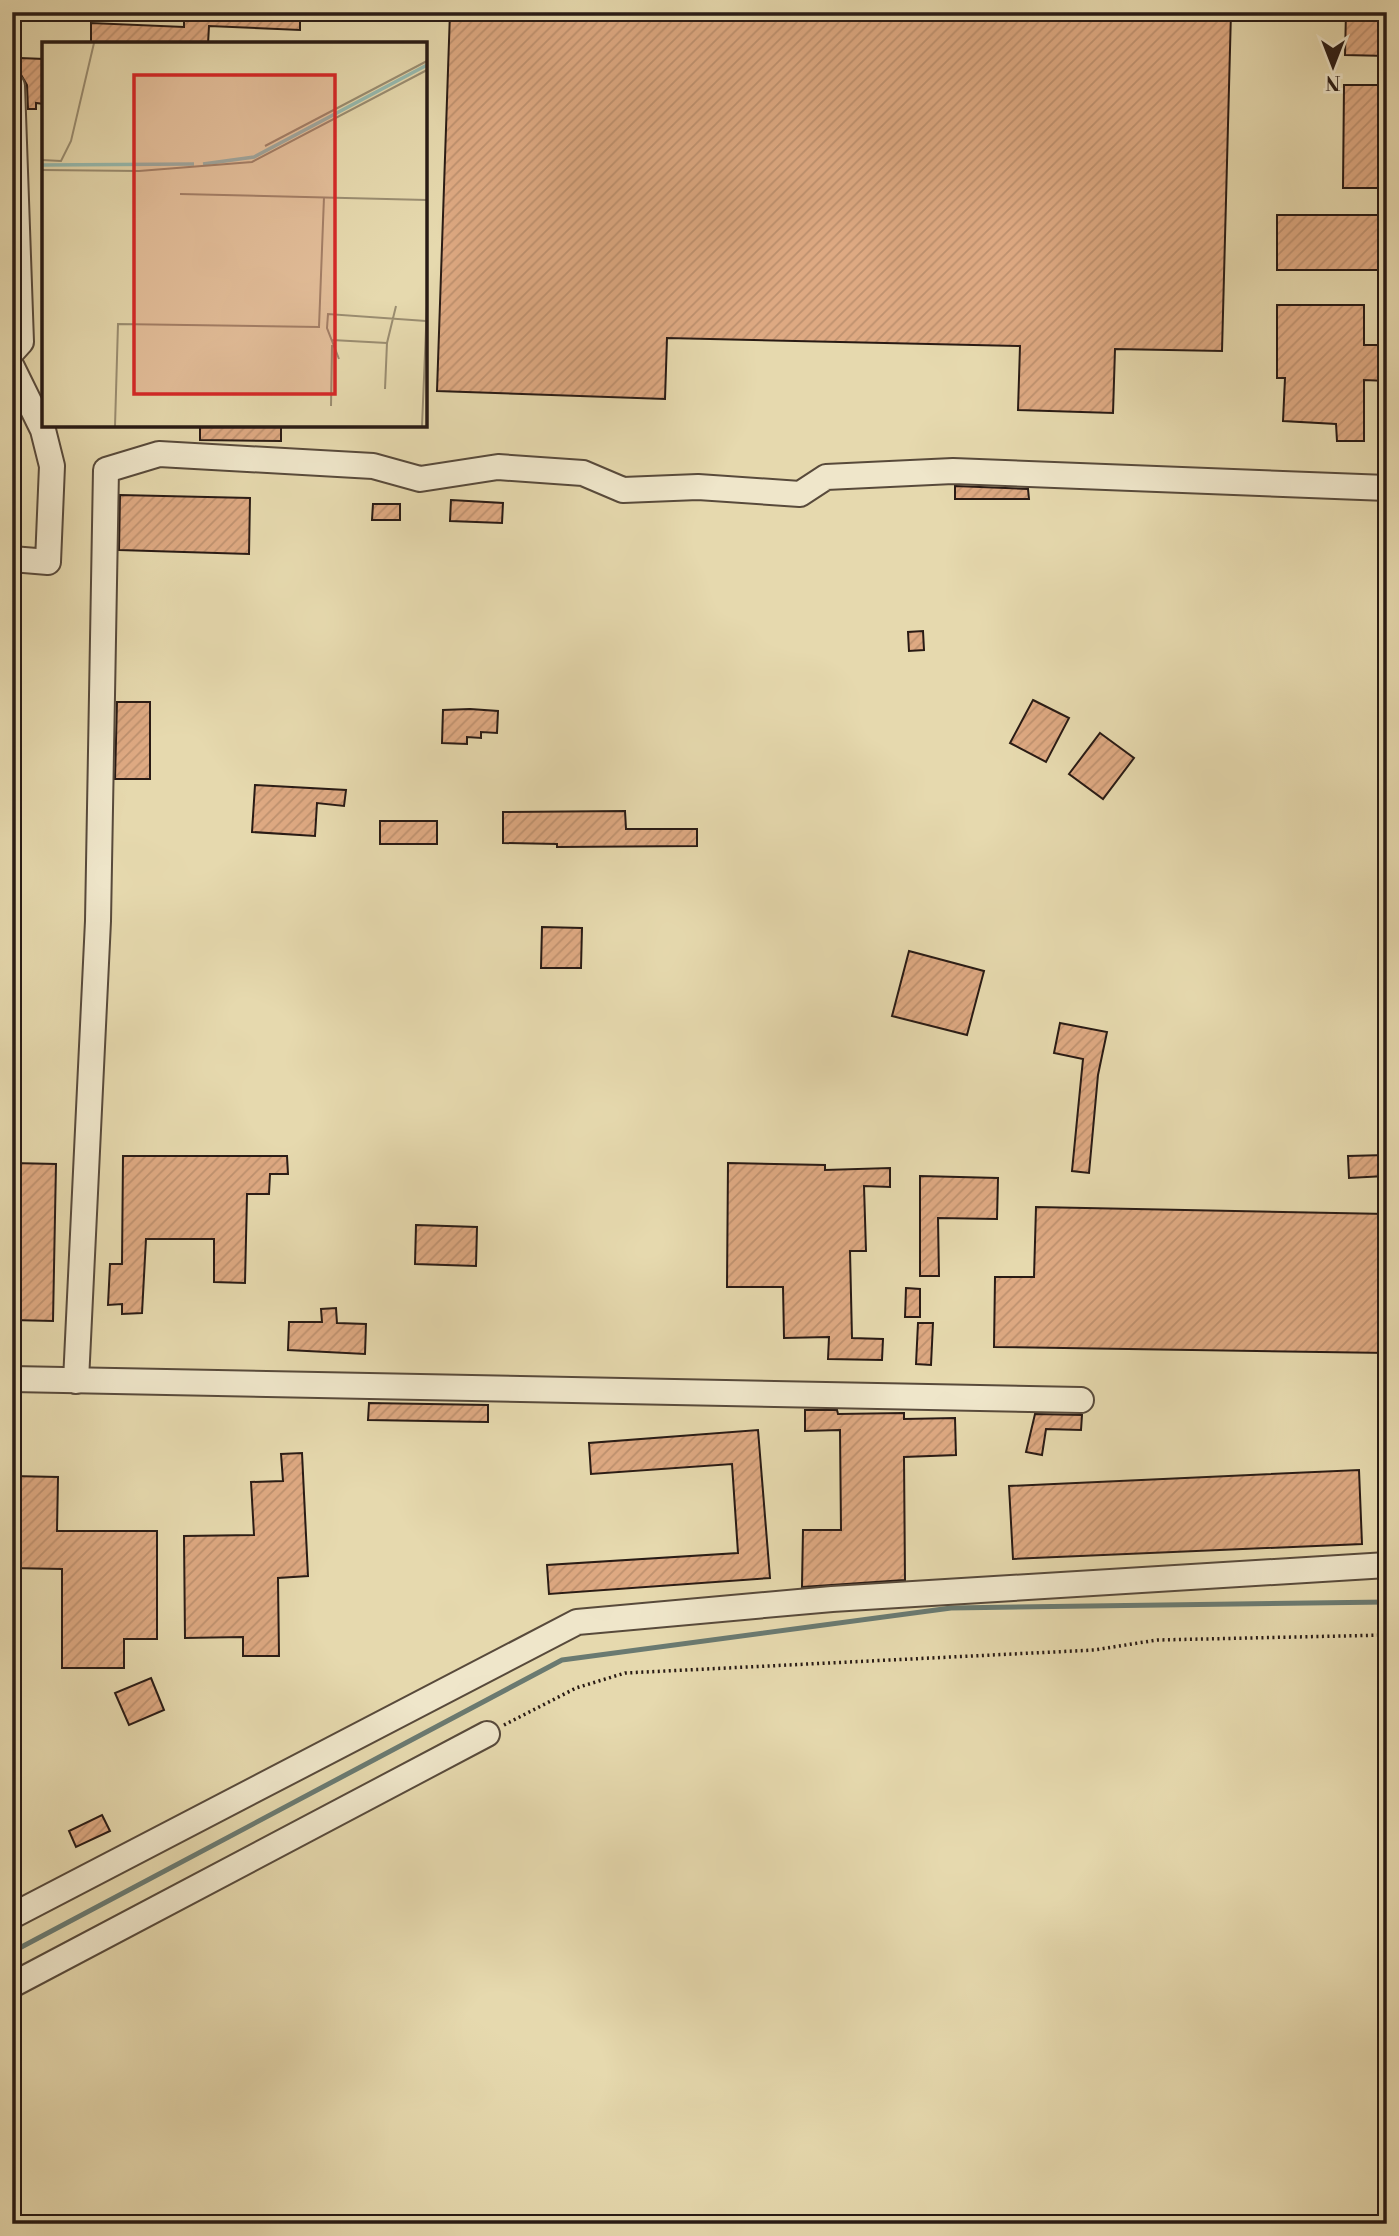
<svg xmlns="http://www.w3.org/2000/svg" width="1399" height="2236" font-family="'Libre Bodoni',serif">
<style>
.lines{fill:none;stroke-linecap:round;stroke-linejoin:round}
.stream{stroke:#6a7a71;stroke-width:5}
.building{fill:url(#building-hatch);stroke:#291b15;stroke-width:2}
.minor-casing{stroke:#584a3b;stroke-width:28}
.path{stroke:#291b15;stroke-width:3.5;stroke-dasharray:2 3.5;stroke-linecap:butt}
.minor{stroke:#efe6ca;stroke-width:24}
.inset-river{fill:none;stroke:#96baaf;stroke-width:3.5}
.inset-road{fill:none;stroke:#9a8d71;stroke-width:2}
.view{fill:#d62828;fill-opacity:0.15;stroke:#d62828;stroke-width:3.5}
.inset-edge{fill:none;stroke:#291b15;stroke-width:3.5}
</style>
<defs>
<pattern id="building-hatch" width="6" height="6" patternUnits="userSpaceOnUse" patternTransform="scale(1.75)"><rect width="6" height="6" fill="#dea982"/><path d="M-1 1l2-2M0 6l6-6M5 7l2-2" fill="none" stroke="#be916f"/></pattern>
</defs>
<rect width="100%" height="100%" fill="#e6d9ae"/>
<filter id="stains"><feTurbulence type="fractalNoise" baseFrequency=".00286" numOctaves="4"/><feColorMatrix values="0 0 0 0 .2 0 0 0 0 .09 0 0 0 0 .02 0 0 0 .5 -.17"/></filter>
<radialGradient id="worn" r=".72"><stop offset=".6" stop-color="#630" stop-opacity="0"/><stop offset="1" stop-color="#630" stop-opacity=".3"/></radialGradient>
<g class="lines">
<!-- stream -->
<polyline class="stream" points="12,1952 562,1660 951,1608 1387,1602"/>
</g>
<!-- building -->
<g class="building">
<polygon points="184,12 300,12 300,30 209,26 208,44 91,44 91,23 184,27"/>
<polygon points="450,12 1231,12 1222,351 1115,349 1113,413 1018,410 1020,346 667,338 665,399 437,391"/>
<polygon points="1346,12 1387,12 1387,56 1345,55"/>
<polygon points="20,58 44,59 44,104 36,103 36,109 28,109 27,85 20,73"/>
<polygon points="1344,85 1387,85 1387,188 1343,188"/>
<rect x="1277" y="215" width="110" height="55"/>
<polygon points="1277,305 1364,305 1364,345 1387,345 1387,381 1364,380 1364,441 1337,441 1336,424 1283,421 1285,378 1277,378"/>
<polygon points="200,425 281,425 281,441 200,440"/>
<polygon points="955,486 1028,489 1029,499 955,499"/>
<polygon points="120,495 250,498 249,554 119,550"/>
<polygon points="451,500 503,503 502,523 450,521"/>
<polygon points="373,504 400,504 400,520 372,520"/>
<polygon points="923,631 924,650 909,651 908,632"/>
<polygon points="1033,700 1069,718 1046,762 1010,743"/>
<polygon points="117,702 150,702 150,779 115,779"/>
<polygon points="470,709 498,711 497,733 481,732 481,738 467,737 467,744 442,743 443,710"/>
<polygon points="1100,733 1134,758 1103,799 1069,774"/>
<polygon points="255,785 346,790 344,806 317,803 315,836 252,832"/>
<polygon points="625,811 626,829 697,829 697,846 557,847 557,844 503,843 503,812"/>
<rect x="380" y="821" width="57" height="23"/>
<polygon points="542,927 582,928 581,968 541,968"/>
<polygon points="909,951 984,971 967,1035 892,1016"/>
<polygon points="1060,1023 1107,1032 1098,1075 1089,1173 1072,1171 1083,1059 1054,1053"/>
<polygon points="1385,1155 1385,1176 1349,1178 1348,1156"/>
<polygon points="123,1156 287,1156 288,1174 270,1174 269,1194 247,1194 245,1283 214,1282 214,1239 146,1239 142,1313 122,1314 122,1304 108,1305 110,1264 122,1264"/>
<polygon points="12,1163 56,1164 53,1321 12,1320"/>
<polygon points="728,1163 825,1165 825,1170 890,1168 890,1187 864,1186 866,1251 850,1251 852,1338 883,1339 882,1360 828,1359 829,1337 784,1338 783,1287 727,1287"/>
<polygon points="920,1176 998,1178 997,1219 938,1218 939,1276 920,1276"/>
<polygon points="1036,1207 1387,1214 1387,1353 994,1347 995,1277 1034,1277"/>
<polygon points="416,1225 477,1227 476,1266 415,1264"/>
<polygon points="906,1288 920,1289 920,1317 905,1317"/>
<polygon points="336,1308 337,1323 366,1324 365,1354 288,1350 289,1322 322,1322 321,1309"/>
<polygon points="918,1323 933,1323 931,1365 916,1364"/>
<polygon points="369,1403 488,1405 488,1422 368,1420"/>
<polygon points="805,1410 837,1410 838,1414 904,1413 904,1419 955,1418 956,1455 904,1457 905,1580 802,1587 803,1530 841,1530 840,1430 805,1431"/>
<polygon points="1035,1414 1082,1415 1081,1430 1046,1429 1042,1455 1026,1452"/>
<polygon points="758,1430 770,1578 549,1594 547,1565 738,1553 732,1464 591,1474 589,1443"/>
<polygon points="302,1453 308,1576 278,1578 279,1656 243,1656 243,1637 185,1638 184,1536 254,1535 251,1482 283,1481 281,1454"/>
<polygon points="1359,1470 1362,1544 1013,1559 1009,1486"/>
<polygon points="12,1476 58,1477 57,1531 157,1531 157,1639 124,1639 124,1668 62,1668 62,1569 12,1568"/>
<polygon points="151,1678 164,1710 129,1725 115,1693"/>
<polygon points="102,1815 110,1831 76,1847 69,1831"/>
</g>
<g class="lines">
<defs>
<g id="minor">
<polyline points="12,86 21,342 12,352"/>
<polyline points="12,367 43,430 52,466 48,562 12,559"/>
<polyline points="12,1379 1081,1400"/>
<polyline points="76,1381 98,921 106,470 159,454 373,466 420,479 498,467 583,473 623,490 698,487 800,494 826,477 953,471 1387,488"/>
<polyline points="12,1916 577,1622 832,1599 1387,1565"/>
<polyline points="12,1985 487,1734"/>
</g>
</defs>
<!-- minor casing -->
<use href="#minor" class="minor-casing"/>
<!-- path -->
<polyline class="path" points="504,1725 576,1688 625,1673 1094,1650 1157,1640 1387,1635"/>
<!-- minor -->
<use href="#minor" class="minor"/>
</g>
<!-- overview -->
<g transform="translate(42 42)">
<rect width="385" height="385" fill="#e6d9ae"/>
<path class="inset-river" d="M 161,122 L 212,115 L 385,23M 0,123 L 152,122"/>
<path class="inset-road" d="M 223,104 L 385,19M 0,118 L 19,119 L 29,99 L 52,1M 0,128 L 97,129 L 210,120 L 385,28M 138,152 L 385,158M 290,298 L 345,301M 297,317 L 285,286 L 286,272 L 384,279M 343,347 L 345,301 L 354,264M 289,364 L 290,303M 73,384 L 76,282 L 277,285 L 282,155M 380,384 L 385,263"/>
<path class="view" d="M 92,33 L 293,33 L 293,352 L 92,352 Z"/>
<rect width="385" height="385" class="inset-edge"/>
</g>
<!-- margin -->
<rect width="1399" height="2236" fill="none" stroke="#e6d9ae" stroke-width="42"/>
<rect x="14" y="14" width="1371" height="2208" fill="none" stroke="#291b15" stroke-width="3.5"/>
<rect x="21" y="21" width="1357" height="2194" fill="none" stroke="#291b15" stroke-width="2"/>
<!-- north arrow -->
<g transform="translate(1333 66) rotate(180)" stroke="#efe6ca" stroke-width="5" paint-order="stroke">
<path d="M0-5L12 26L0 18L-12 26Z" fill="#291b15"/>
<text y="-10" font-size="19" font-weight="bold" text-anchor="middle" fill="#291b15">N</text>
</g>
<rect width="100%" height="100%" filter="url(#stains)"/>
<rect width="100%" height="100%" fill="url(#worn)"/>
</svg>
